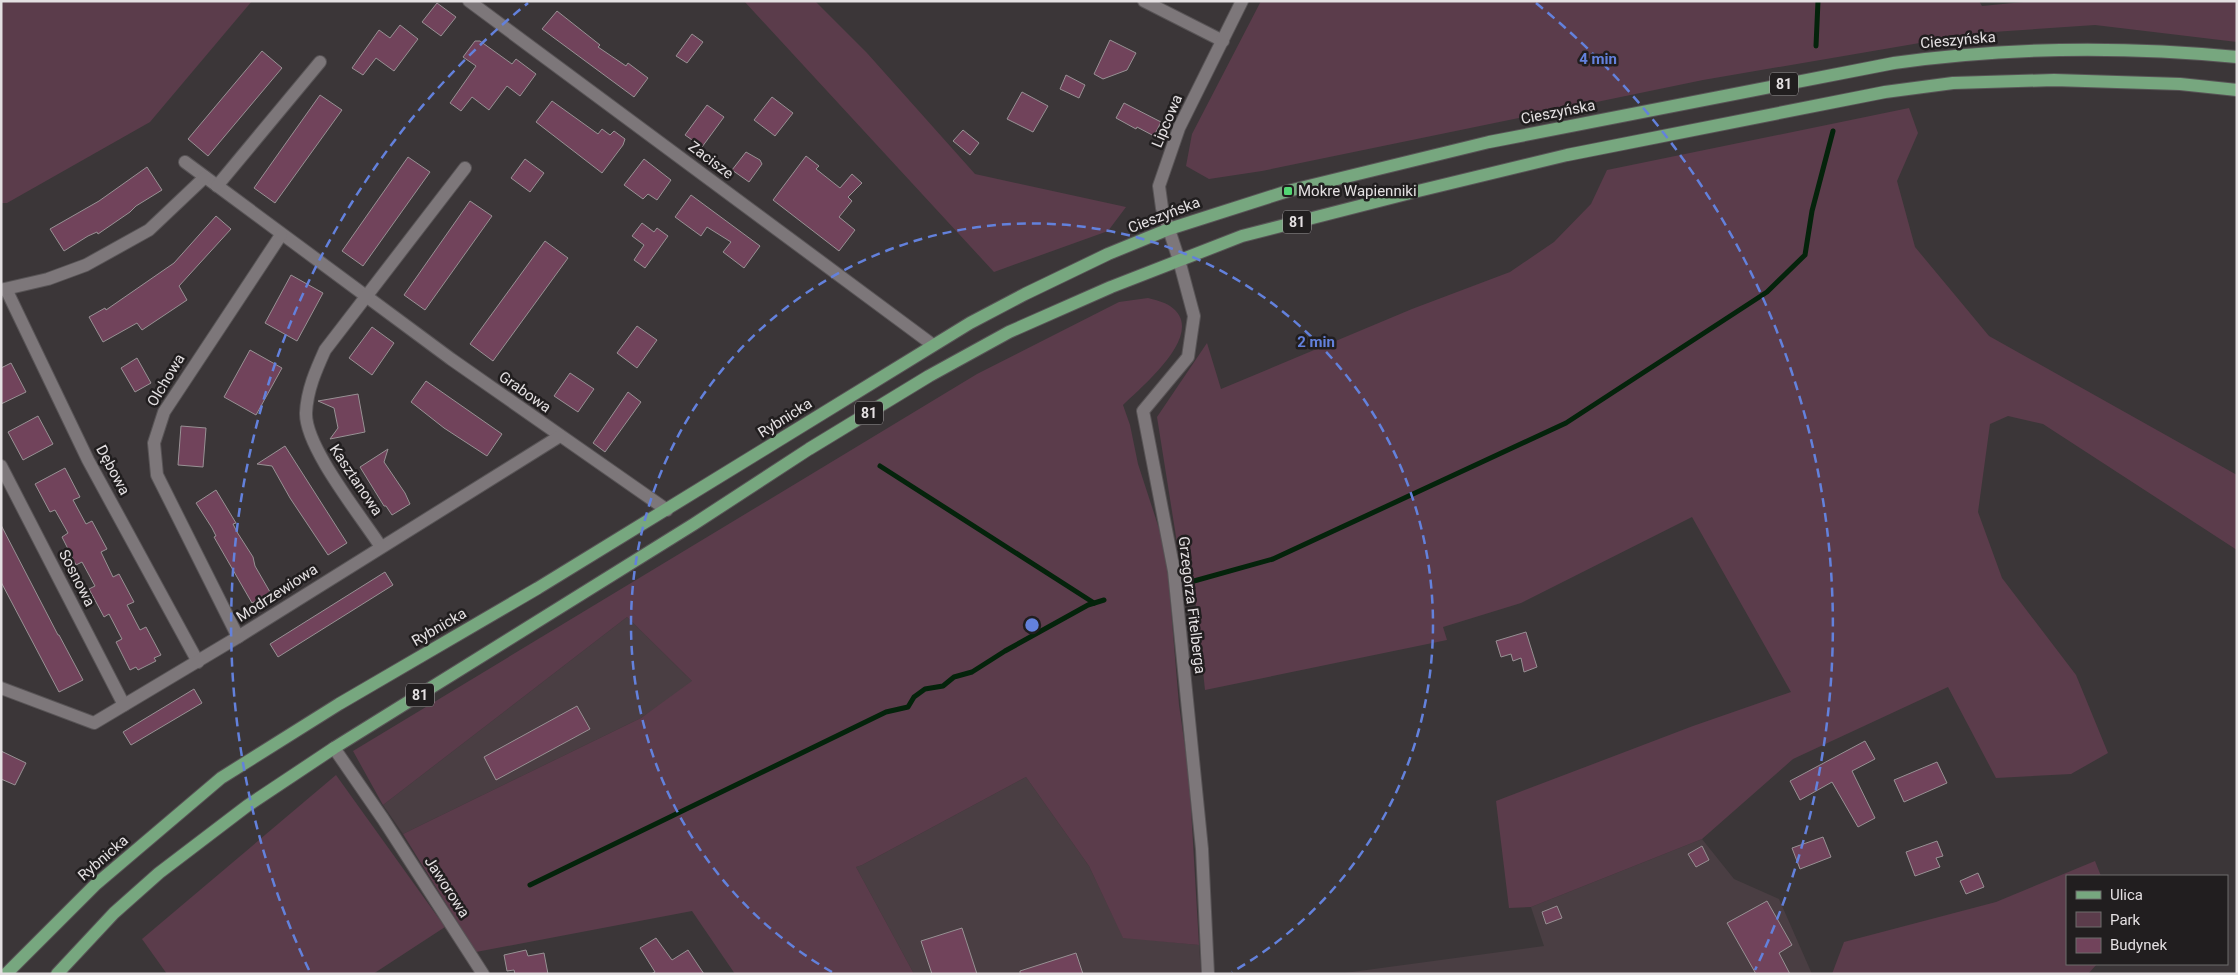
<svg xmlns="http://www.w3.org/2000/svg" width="2238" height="975" font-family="Roboto,sans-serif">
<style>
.built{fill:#4a3e43}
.green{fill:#5b3c4b}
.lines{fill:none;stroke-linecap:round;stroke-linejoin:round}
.stream{stroke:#04230b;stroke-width:5}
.building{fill:#71435b;stroke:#989194}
.minor-casing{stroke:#585456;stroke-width:14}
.tertiary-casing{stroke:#585456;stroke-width:14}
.primary-casing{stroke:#585456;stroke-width:14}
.minor{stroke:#7d777a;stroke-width:12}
.tertiary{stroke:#7d777a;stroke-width:12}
.primary{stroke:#77a77f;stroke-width:12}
.ring{fill:none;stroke:#6381dc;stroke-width:2.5;stroke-dasharray:9 6}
.poi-dot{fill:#52d673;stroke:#211e1f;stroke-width:2}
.labels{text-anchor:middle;stroke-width:5;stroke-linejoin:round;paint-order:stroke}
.shield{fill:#211e1f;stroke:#aaa6a8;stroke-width:1}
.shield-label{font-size:14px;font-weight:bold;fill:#e4e0e2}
.street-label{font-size:15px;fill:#e4e0e2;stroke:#211e1f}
.poi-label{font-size:15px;fill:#e4e0e2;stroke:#211e1f;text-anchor:start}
.centre{fill:#6381dc;stroke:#211e1f;stroke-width:2.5}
.ring-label{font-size:15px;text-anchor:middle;font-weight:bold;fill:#6381dc;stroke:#211e1f;stroke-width:5;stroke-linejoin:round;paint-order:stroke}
</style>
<rect width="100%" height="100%" fill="#3b3638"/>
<!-- built -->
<g class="built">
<polygon points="627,617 693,682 641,718 403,834 383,805"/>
<polygon points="1026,777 1089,866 1123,937 1199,945 1201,974 914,974 856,867 862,865"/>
<polygon points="1702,839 1734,879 1779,899 1812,974 1337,974 1544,946 1531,907"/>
</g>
<!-- green -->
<g class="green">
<polygon points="1,1 252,1 150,122 7,203 1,203"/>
<polygon points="744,1 815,1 867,53 975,174 1126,207 1108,231 994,272"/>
<polygon points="1261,1 1979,1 1982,6 2035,1 2237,1 2237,42 2095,25 1978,33 1703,80 1262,171 1209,179 1186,166 1192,134"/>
<polygon points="1909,108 1918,133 1897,181 1915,247 1989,336 2237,475 2237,550 2043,424 2008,416 1990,424 1978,512 2002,578 2076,675 2108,753 2071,774 1996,778 1948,687 1793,759 1702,839 1531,907 1509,908 1496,801 1693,726 1791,692 1692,517 1521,603 1443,627 1447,640 1205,690 1192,569 1181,568 1157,417 1207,343 1221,389 1412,309 1510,272 1554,242 1591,204 1607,170"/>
<path d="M 1148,298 C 1155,300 1164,302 1170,306 C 1209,332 1142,386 1123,405 L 1130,425 L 1138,464 L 1166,550 L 1179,705 L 1189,775 L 1199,945 L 1123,938 L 1089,866 L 1026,777 L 862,865 L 856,867 L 914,974 L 735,974 L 692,911 L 476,952 L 403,834 L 641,718 L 692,681 L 627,617 L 383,805 L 353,751 L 977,374 L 1119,302 Z"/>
<polygon points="336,775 445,927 373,974 167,974 142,939"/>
<polygon points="2095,861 2101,876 2067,876 2067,964 2097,964 2088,974 1832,974 1844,942 1996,902"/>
</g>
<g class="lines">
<!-- stream -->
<g class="stream">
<polyline points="1816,46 1818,1"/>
<polyline points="880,466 1094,603"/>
<polyline points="1194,581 1273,559 1566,423 1767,292 1805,255 1812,211 1833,131"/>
<polyline points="530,885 886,712 908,707 914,697 925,689 943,686 954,677 972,672 1005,651 1088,605 1104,600"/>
</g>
</g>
<!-- building -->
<g class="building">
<polygon points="437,3 456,17 441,36 422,22"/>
<polygon points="557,11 600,45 598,47 626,66 628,63 648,78 634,97 542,29"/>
<polygon points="400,25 418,39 394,71 376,58 363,75 352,68 379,30 390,38"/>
<polygon points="692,34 703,42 687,63 676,56"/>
<polygon points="1110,40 1136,53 1127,70 1103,79 1094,74"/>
<polygon points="475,41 480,41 512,64 516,59 536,74 520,96 507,86 489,110 472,97 461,111 450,103 476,66 463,57"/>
<polygon points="262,51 282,68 208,156 188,139"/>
<polygon points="1066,75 1085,85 1079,98 1060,89"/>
<polygon points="1022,92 1048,106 1033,132 1007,119"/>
<polygon points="320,95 342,110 275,203 254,188"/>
<polygon points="772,97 793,113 775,136 754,120"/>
<polygon points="552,101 598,134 602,129 610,135 614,131 625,139 623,145 602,173 536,122"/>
<polygon points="1124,103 1161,122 1154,136 1137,127 1136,129 1116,118"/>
<polygon points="707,105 724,117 702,147 685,135"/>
<polygon points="963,130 979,143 970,155 953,141"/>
<polygon points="746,152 760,160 762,164 749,182 732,170"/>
<polygon points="806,156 819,166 816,169 840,188 852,174 862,183 848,197 852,201 839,217 855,230 839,251 773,200"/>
<polygon points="408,157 430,172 363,266 342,251"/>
<polygon points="525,159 544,173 530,192 511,178"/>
<polygon points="644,159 671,180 657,200 648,194 643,199 624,185"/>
<polygon points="147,167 162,190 136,206 130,212 98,234 97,232 88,236 64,251 50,229 99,201"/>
<polygon points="691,195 760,246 744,268 723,252 731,242 707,227 701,236 675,217"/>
<polygon points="470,201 492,216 425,310 404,295"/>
<polygon points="216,216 231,229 179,286 187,300 142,330 137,323 103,342 89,317 105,308 106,310 174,263"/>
<polygon points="642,223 654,232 657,228 668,236 645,268 634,260 644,245 632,236"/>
<polygon points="545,241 568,258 493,361 470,344"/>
<polygon points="291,275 323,293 297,341 265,323"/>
<polygon points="637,326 657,340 637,368 617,353"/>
<polygon points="372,327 394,343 372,375 349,358"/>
<polygon points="250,350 282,368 256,415 224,397"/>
<polygon points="137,358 151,383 135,392 121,368"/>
<polygon points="11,363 26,392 1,404 1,368"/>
<polygon points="570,373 594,389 578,412 554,396"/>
<polygon points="426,381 502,434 487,456 444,428 411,402"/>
<polygon points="628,392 641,402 605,452 593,443"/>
<polygon points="358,394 365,432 330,439 338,428 334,408 318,401"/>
<polygon points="38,416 53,444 23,460 8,432"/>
<polygon points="181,426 206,428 203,467 178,465"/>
<polygon points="285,446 347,543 328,555 290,498 272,466 257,464"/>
<polygon points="388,449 384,462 405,493 410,504 392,515 386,506 384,506 360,467"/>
<polygon points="65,468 80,497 73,500 86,524 92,521 107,549 101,552 113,577 119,574 134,602 127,605 140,630 146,627 161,655 154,658 156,661 138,670 136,667 130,670 116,642 122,639 109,614 104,617 89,589 95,586 82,562 76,565 62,537 68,533 55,510 50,512 35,484"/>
<polygon points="216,490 236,523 233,524 237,532 253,557 255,566 270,592 252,603 214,537 216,536 212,528 196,503"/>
<polygon points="1,525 58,635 59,635 83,680 59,692 1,582"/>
<polygon points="385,572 393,585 278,657 270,644"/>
<polygon points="1526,632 1537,667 1524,672 1521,658 1513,661 1511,654 1501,657 1496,641"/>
<polygon points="194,689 202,703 131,745 123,732"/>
<polygon points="577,706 590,729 496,780 484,757"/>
<polygon points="1865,741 1875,759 1852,771 1875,818 1858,827 1832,782 1800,800 1790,781"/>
<polygon points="1,751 26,763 15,785 1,779"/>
<polygon points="1937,762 1947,783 1904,802 1894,780"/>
<polygon points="1823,837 1831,857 1800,869 1792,848"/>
<polygon points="1937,841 1943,856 1936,858 1940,867 1915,876 1906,852"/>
<polygon points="1702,846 1709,860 1696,867 1688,854"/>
<polygon points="1978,873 1984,887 1966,894 1960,881"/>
<polygon points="1767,901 1792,945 1779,953 1790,974 1756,974 1727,923"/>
<polygon points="1557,906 1562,918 1546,924 1542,912"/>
<polygon points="962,928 977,974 932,974 921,941"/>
<polygon points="656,938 672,960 688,950 704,974 651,974 655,972 640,948"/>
<polygon points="526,950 528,956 544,953 548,974 515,974 514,970 507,971 504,955"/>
<polygon points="1076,953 1083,974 1020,974 1020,971"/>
</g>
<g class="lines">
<defs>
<g id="minor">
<polyline points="469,1 933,345"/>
<polyline points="1144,1 1223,41"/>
<polyline points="185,162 451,359 667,510"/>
<polyline points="217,186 320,62"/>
<polyline points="1179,260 1194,316 1188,357 1143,411 1174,571 1202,849 1208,974"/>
<polyline points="6,289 88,460 198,662"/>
<polyline points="1,290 48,279 86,265 149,230 205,177"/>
<polyline points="1,466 124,705"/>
<path d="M 381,547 C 361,516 305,447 306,413 C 307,390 316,370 325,350 L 465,168"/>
<polyline points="238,637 157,475 154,443 164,412 281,235"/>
<polyline points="1,688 94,723 238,637 560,436"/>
<polyline points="334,748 383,819 483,974"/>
</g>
<polyline id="tertiary" points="1179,260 1162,208 1159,186 1179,128 1242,1"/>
<g id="primary">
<path d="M 6,974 L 95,885 L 221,778 L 339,704 L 538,588 L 970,323 L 1025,294 L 1108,254 L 1169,229 L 1288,191 L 1489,142 L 1894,63 C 2008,47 2122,46 2237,57"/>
<polyline points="57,974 114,913 159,873 247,806 334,748 694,524 809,449 929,376 1009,332 1111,287 1242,236 1418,191 1567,155 1885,92 1953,83 2054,80 2180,84 2237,90"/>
</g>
</defs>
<!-- minor casing -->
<use href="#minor" class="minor-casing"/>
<!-- tertiary casing -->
<use href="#tertiary" class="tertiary-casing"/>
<!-- primary casing -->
<use href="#primary" class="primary-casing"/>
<!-- minor -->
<use href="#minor" class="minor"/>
<!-- tertiary -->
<use href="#tertiary" class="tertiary"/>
<!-- primary -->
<use href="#primary" class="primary"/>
</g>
<!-- distance rings -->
<g class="ring">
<path d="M832 972A401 401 0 1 1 1232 972"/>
<path d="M309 970A801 801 0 0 1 528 3M1536 3A801 801 0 0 1 1755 970"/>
</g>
<!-- markers -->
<rect class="poi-dot" x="1283" y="186" width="10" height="10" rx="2.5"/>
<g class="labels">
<!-- shield labels -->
<g class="shield">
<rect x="1770" y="72.5" width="28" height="23" rx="4"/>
<rect x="1283" y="210.5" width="28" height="23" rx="4"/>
<rect x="855" y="401.5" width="28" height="23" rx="4"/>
<rect x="406" y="683.5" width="28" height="23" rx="4"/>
</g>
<g class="shield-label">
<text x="1784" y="89">81</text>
<text x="1297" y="227">81</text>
<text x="869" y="418">81</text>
<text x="420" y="700">81</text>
</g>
<!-- street labels -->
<g class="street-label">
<text transform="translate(1958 40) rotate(-5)" y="5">Cieszyńska</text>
<text transform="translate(1558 112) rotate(-11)" y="5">Cieszyńska</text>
<text transform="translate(1167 121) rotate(-67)" y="5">Lipcowa</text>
<text transform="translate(711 160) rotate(37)" y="5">Zacisze</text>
<text transform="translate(1164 215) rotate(-21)" y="5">Cieszyńska</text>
<text transform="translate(166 380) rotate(-59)" y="5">Olchowa</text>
<text transform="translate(525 392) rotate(35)" y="5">Grabowa</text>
<text transform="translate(785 418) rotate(-32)" y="5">Rybnicka</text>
<text transform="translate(113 470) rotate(62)" y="5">Dębowa</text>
<text transform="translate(356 480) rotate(56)" y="5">Kasztanowa</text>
<text transform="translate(77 578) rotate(63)" y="5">Sosnowa</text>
<text transform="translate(277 593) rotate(-33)" y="5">Modrzewiowa</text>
<text transform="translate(1192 605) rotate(83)" y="5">Grzegorza Fitelberga</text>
<text transform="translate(439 627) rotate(-30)" y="5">Rybnicka</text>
<text transform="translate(103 858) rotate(-41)" y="5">Rybnicka</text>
<text transform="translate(447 887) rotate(57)" y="5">Jaworowa</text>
</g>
<!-- poi labels -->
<g class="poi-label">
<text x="1298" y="196">Mokre Wapienniki</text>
</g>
</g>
<circle cx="1032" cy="625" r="8" class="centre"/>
<g class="ring-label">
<text x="1598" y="64">4 min</text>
<text x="1316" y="347">2 min</text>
</g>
<!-- border -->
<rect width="2238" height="975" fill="none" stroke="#e4e0e2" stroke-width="5"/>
<!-- legend -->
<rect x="2066" y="875" width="162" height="90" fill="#211e1f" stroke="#6f6c6d"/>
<rect x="2076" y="891" width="25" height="8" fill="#77a77f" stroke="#6f6c6d"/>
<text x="2110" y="900" font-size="15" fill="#e4e0e2">Ulica</text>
<rect x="2076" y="912" width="25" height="15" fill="#5b3c4b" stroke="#6f6c6d"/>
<text x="2110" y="925" font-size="15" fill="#e4e0e2">Park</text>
<rect x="2076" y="938" width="25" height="15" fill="#71435b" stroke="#6f6c6d"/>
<text x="2110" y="950" font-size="15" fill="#e4e0e2">Budynek</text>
</svg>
